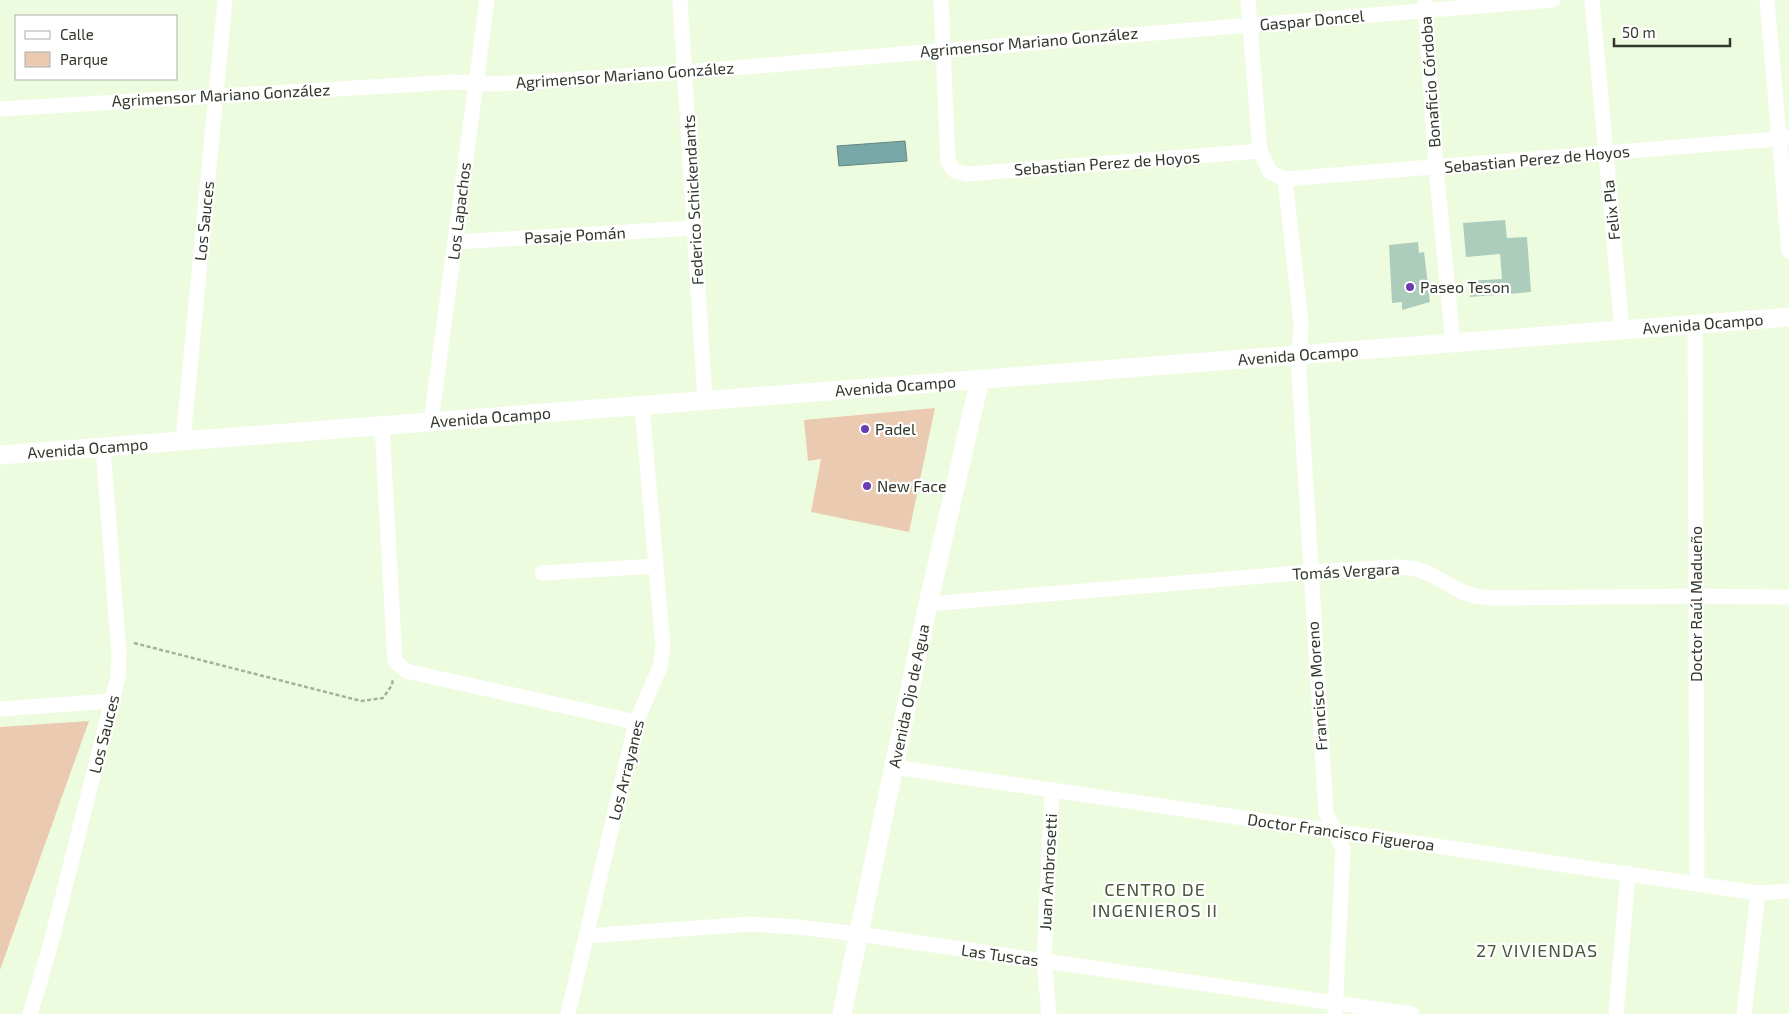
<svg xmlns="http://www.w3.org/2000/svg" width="1789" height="1014" font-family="'Exo 2',sans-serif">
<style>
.green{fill:#eacab0}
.water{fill:#78a8a8;stroke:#638683}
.building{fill:#accdbc}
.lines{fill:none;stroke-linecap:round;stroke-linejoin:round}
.path{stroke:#a4b099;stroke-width:2.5;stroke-dasharray:4 2.5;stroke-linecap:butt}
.minor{stroke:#fff;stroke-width:15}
.major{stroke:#fff;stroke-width:19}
.poi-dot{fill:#6c3bb2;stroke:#fff;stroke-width:2}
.labels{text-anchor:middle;stroke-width:4.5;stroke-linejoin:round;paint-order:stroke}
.street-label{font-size:16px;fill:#32382c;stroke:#fff}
.poi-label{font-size:16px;fill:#32382c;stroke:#fff;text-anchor:start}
.neighbourhood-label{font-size:18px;letter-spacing:1px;fill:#4a563d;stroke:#fff}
</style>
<rect width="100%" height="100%" fill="#edfcde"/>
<!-- green -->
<g class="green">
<polygon points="935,408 909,532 811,512 821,459 808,461 804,420"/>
<polygon points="89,721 0,970 0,727"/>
</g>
<!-- water -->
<polygon class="water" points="905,141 907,161 839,166 837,146"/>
<!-- building -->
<g class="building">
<polygon points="1505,220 1507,238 1527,237 1531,292 1470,297 1469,281 1502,279 1500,254 1466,257 1463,223"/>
<polygon points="1418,242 1419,253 1424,252 1430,302 1402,310 1402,302 1392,303 1389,245"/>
</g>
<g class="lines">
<!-- path -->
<polyline class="path" points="134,643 361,701 383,698 392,685 393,678"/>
<!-- minor -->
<g class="minor">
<polyline points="680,0 705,401"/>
<polyline points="941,0 948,162 955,171 967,174 1260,151"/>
<polyline points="1248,0 1260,151 1270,172 1285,179 1789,138"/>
<polyline points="1592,0 1622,330"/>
<polyline points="1767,0 1789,251"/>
<polyline points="1425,1 1436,168 1453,343"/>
<polyline points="0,109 454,82 496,84 685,72 1553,0"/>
<polyline points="1285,179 1301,322 1299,373 1326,813 1343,849 1335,1014"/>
<polyline points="455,242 694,228"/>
<polyline points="1695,324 1697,883"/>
<polyline points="431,422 487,0"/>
<polyline points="382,426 395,661 406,671 636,722"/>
<polyline points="183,441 225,0"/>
<polyline points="542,573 656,566"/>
<polyline points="928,604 1310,572 1396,567 1412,568 1428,573 1462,592 1476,596 1490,598 1696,596 1789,597"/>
<polyline points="0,709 112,701"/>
<polyline points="894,767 1758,893 1789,891"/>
<polyline points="586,936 751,924 797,927 858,934 1412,1014"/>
<polyline points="30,1014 48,954 118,677 119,654 103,448"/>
<polyline points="568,1014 636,722 660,667 663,647 642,406"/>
<polyline points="1049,1014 1044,961 1052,790"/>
<polyline points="1616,1014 1628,873"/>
<polyline points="1744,1014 1758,893"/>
</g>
<!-- major -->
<g class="major">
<path id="s1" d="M 0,455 L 1789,317"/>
<path id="s2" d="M 842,1014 L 928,604 L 980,379"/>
</g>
</g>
<!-- markers -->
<g class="poi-dot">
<circle cx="1410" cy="287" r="5"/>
<circle cx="865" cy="429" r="5"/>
<circle cx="867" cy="486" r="5"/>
</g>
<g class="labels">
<!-- street labels -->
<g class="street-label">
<text transform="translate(1312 20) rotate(-5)" y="6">Gaspar Doncel</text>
<text transform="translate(1029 42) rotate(-5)" y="6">Agrimensor Mariano González</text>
<text transform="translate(625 75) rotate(-4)" y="6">Agrimensor Mariano González</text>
<text transform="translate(1430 82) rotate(-94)" y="6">Bonaficio Córdoba</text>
<text transform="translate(221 95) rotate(-3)" y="6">Agrimensor Mariano González</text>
<text transform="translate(1537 159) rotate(-5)" y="6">Sebastian Perez de Hoyos</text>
<text transform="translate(1107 163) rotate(-4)" y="6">Sebastian Perez de Hoyos</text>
<text transform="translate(693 200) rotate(-93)" y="6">Federico Schickendants</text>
<text transform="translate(1611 210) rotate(-96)" y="6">Felix Pla</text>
<text transform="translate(459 211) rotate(-83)" y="6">Los Lapachos</text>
<text transform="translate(204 221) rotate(-84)" y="6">Los Sauces</text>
<text transform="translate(575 235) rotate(-3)" y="6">Pasaje Pomán</text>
<text dy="6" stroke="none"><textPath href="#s1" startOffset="1708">Avenida Ocampo</textPath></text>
<text dy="6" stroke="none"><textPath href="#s1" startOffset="1302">Avenida Ocampo</textPath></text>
<text dy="6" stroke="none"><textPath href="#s1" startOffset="898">Avenida Ocampo</textPath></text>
<text dy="6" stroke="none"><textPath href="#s1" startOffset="492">Avenida Ocampo</textPath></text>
<text dy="6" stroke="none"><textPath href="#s1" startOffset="88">Avenida Ocampo</textPath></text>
<text transform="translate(1346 571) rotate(-3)" y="6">Tomás Vergara</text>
<text transform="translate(1696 604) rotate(-90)" y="6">Doctor Raúl Madueño</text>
<text transform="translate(1317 686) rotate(-94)" y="6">Francisco Moreno</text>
<text dy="6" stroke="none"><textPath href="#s2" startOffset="325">Avenida Ojo de Agua</textPath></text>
<text transform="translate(104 734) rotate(-76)" y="6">Los Sauces</text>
<text transform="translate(626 770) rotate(-76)" y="6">Los Arrayanes</text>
<text transform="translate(1341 832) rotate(8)" y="6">Doctor Francisco Figueroa</text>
<text transform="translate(1048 872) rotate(-87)" y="6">Juan Ambrosetti</text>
<text transform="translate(1000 955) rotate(8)" y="6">Las Tuscas</text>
</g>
<!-- poi labels -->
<g class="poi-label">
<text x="1420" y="293">Paseo Teson</text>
<text x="875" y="435">Padel</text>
<text x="877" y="492">New Face</text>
</g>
<!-- neighbourhood labels -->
<g class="neighbourhood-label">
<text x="1155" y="896">CENTRO DE<tspan x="1155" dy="21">INGENIEROS II</tspan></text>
<text x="1537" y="957">27 VIVIENDAS</text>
</g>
</g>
<!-- legend -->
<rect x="15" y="15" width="162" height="65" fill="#ffffff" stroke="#adafab"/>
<rect x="25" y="31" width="25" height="8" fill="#ffffff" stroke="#adafab"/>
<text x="60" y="40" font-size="15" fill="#32382c">Calle</text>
<rect x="25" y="52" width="25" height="15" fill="#eacab0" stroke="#adafab"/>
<text x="60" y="65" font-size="15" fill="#32382c">Parque</text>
<!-- scale -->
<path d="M1614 38v8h116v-8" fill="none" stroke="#32382c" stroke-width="2.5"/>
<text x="1622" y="38" font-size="15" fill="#32382c" stroke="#ffffff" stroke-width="4" paint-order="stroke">50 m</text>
</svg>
